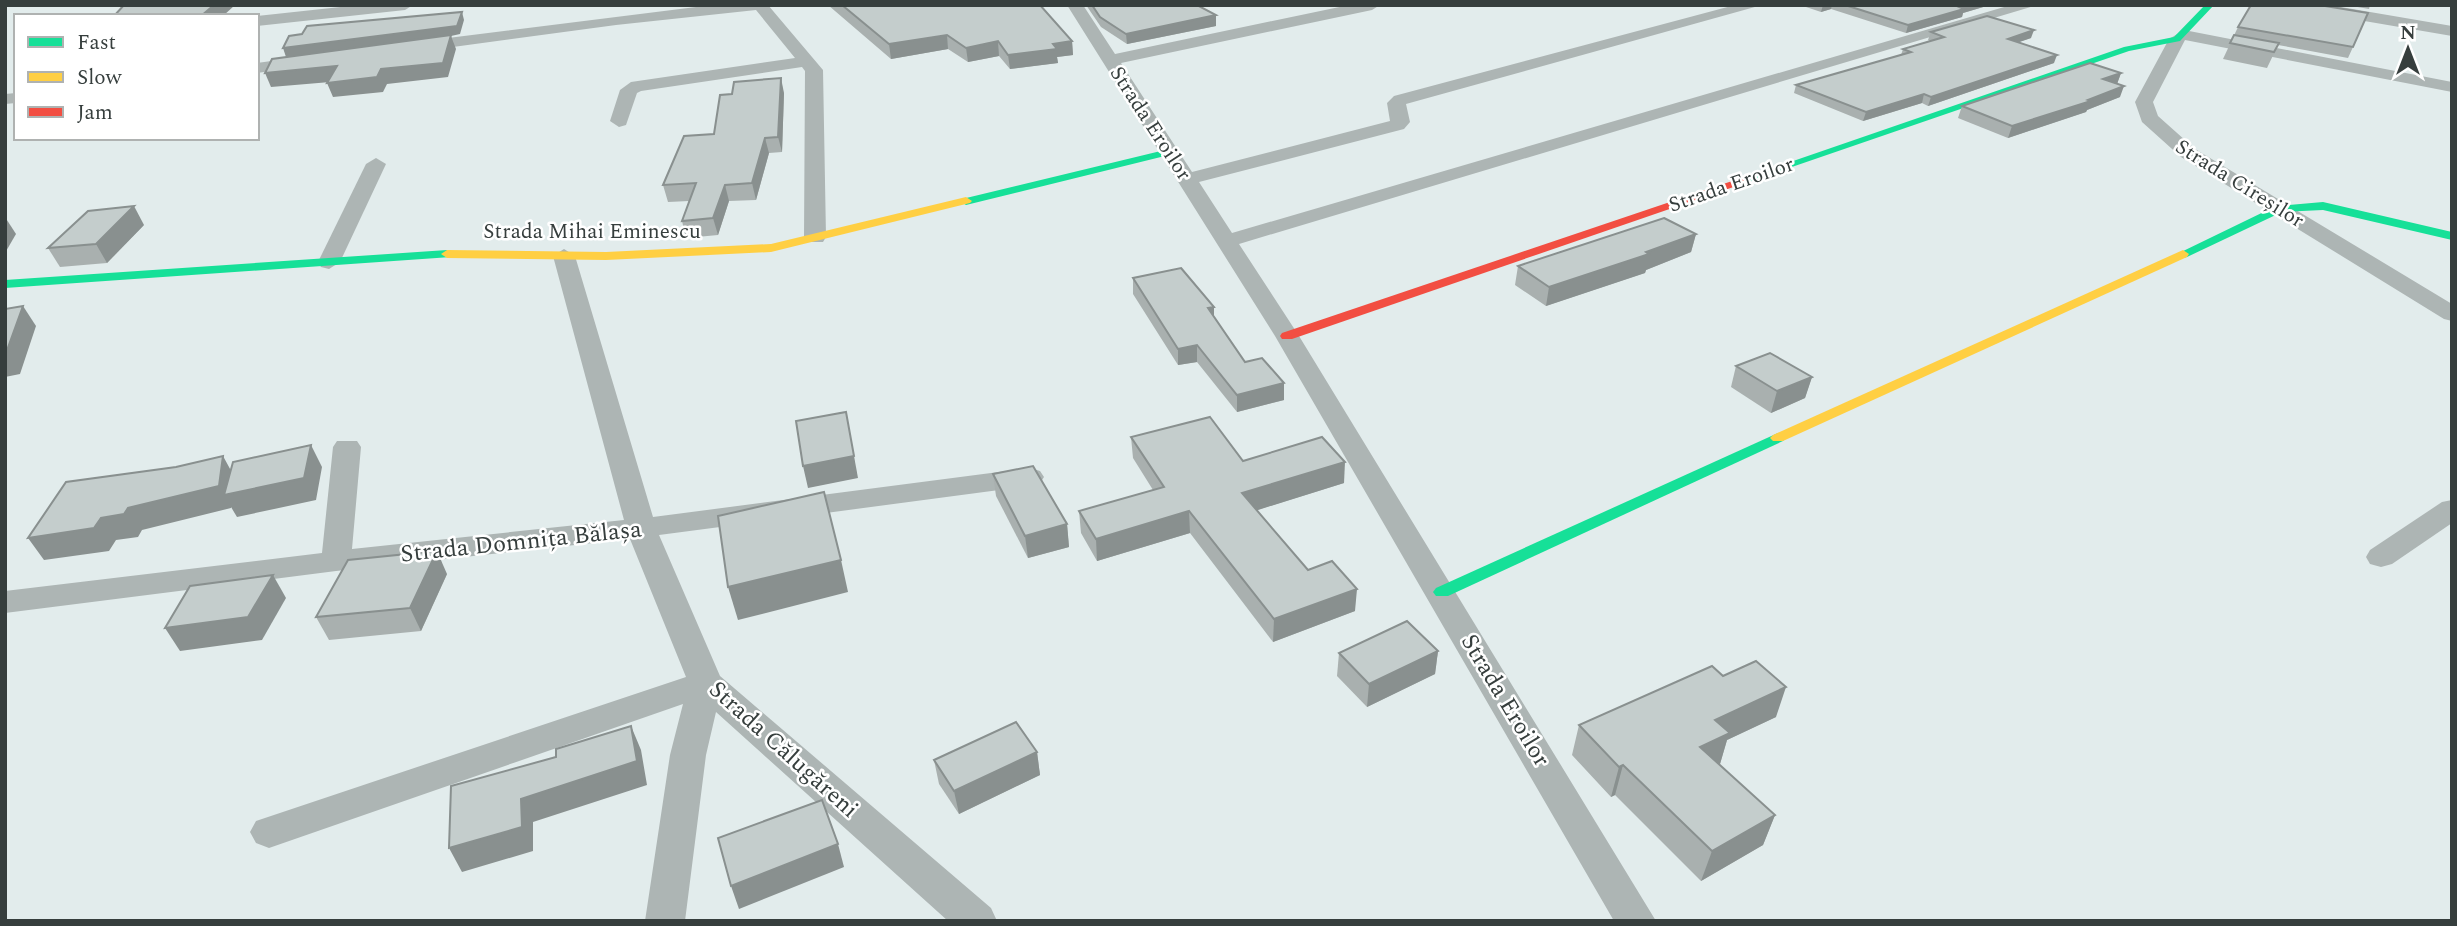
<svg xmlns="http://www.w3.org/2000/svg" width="2457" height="926" font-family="Spectral,serif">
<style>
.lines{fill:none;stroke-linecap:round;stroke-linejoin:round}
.street{fill:#adb5b4;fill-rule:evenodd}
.fast{fill:#16e098;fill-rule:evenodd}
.slow{fill:#ffcf43;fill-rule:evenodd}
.jam{fill:#f24e42;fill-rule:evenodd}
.wall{fill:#a9b0af}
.shaded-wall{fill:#89908f}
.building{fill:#c4cdcc;stroke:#89908f;stroke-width:2}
.labels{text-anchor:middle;stroke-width:5;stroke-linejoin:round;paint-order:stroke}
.far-street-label{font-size:21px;fill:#363e3d;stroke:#fff}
.street-label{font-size:24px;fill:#363e3d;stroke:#fff}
</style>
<rect width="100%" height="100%" fill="#e2ecec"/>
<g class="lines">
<!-- street -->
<g class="street">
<polygon points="359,5 413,5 405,10 257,26 257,16"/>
<polygon points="712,5 768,5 823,70 826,237 823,242 807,242 804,237 805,71 802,67 641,91 637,93 626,125 619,127 610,121 620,90 631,82 795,58 756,10 616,25 416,52 408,47 416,42"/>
<polygon points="1067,5 1083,5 1115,54 1349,5 1380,5 1372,10 1121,63 1192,172 1390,121 1387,103 1394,96 1735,5 1762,5 1406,104 1410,122 1404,129 1199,182 1232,233 2011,5 2037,5 1239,244 1299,336 1656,921 1614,921 1275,336"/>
<polygon points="2292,5 2329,5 2452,26 2452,36 2300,10"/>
<polygon points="2184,30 2452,82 2452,92 2185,40 2153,102 2158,116 2195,149 2452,304 2452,321 2444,319 2181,157 2142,122 2135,102 2169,39"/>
<polygon points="307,56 315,61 313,65 257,73 257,63"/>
<polygon points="16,93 16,103 5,104 5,94"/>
<polygon points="376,158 386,164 340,262 329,269 321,267 318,262 366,164"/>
<polygon points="564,249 575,256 653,517 1030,468 1040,471 1044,477 1040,483 1030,486 659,535 720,676 991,908 997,921 948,921 716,712 706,755 685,921 645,921 670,755 683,704 269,848 256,843 250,832 256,821 686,677 630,539 336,571 5,613 5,591 322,553 333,447 337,441 357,441 361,447 352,549 624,520 553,256"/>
<polygon points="2452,500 2452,523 2392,564 2381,567 2370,564 2366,557 2370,550 2442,502"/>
</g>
<!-- fast -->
<g class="fast">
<polygon points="2205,5 2214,5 2180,41 2129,51 1748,182 1738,180 2124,47 2174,37"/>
<polygon points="1169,149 1173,150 1173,154 966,205 960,201 962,199"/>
<polygon points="2323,202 2452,232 2452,240 2323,210 2282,212 2187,257 2183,258 2177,254 2276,206"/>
<polygon points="447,250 451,251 451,257 5,288 5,280"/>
<polygon points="1778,433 1783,435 1786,438 1783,441 1448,596 1436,596 1433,592 1436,588"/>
</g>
<!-- slow -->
<g class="slow">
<polygon points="966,197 972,201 970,203 771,252 606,260 447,258 441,254 447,250 606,252 771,244"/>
<polygon points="2183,250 2189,254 2187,257 1783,441 1773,441 1770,438 1773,435"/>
</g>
<!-- jam -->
<polygon class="jam" points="1744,177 1750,180 1748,182 1292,339 1282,339 1280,336 1282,333"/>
</g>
<!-- wall -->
<g class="wall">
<polygon points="828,5 1040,5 1072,41 1073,55 1057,57 1058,63 1010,69 999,56 968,62 948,49 891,59"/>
<polygon points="1086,5 1197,5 1216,26 1127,44 1101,27"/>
<polygon points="1800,5 1990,5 1963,13 1962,17 1906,33 1831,9 1821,12"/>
<polygon points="2346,5 2370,5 2369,9"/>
<polygon points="2238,27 2353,47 2348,58 2278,45 2267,68 2223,59"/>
<polygon points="1931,32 2031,38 2019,42 2054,63 1928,106 1922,103 1863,121 1794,93 1796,85 1901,55 1903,49 1930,41 1928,40"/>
<polygon points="2121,73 2117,84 2120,97 2087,110 2086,112 2008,138 1958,118 1962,106"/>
<polygon points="784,93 782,152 769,153 756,200 729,201 718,235 686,238 682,221 689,201 668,202 663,185 714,134"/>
<polygon points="144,225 107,263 60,267 48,248"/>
<polygon points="1696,234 1691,252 1646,270 1645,273 1546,306 1515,285 1518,266"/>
<polygon points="1133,278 1214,317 1245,362 1284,383 1284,400 1237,412 1197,362 1178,365 1133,294"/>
<polygon points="1736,366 1812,377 1805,398 1771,413 1731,387"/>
<polygon points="1131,437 1344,483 1257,510 1308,570 1355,611 1273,642 1190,533 1097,561 1081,533 1079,511 1153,490 1133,458"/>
<polygon points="993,474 1067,524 1069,547 1028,558 996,496"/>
<polygon points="447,574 421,631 329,640 316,617"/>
<polygon points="1438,651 1435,674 1367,707 1337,676 1339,653"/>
<polygon points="1723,676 1776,717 1727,740 1720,764 1719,764 1775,815 1763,845 1701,881 1615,795 1611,797 1572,755 1579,725"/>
<polygon points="1037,752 1040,775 959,814 939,784 934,760"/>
</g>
<!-- shaded-wall -->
<g class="shaded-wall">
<polygon points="214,5 235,5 223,16 201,16"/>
<polygon points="1823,5 1832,5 1831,9 1821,12"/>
<polygon points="1966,5 1990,5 1963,13 1962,17 1906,33 1908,25"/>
<polygon points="462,12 464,20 460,34 451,36 456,49 448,77 387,84 383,92 333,97 327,83 381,69 286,57 283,48"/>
<polygon points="1216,15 1216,26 1127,44 1126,34"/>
<polygon points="2034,30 2031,38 2005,47 2008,39"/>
<polygon points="947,35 948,49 891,59 889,44"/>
<polygon points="998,41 999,56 968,62 966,48"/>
<polygon points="1072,41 1073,55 1057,57 1058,63 1010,69 1008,55 1053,44"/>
<polygon points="2057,55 2054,63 1928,106 1931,97"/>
<polygon points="337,66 342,81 271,87 265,73"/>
<polygon points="2121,73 2117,84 2103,79"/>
<polygon points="781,78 784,93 782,152 778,137"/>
<polygon points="2124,86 2120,97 2087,110 2086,112 2008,138 2012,126"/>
<polygon points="1924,94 1922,103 1863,121 1866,112"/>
<polygon points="765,138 769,153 756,200 752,183"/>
<polygon points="725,185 729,201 718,235 713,218"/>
<polygon points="134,206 144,225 107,263 96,244"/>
<polygon points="5,217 16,234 5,253"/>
<polygon points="1696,234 1691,252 1646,270 1645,273 1546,306 1549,287"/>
<polygon points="23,306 36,326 20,374 5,377 5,353"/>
<polygon points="1214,307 1214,323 1208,308"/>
<polygon points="1197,345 1197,362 1178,365 1178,349"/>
<polygon points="1812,377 1805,398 1771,413 1777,391"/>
<polygon points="1284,383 1284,400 1237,412 1237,395"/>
<polygon points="850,434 858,478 808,488 803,466"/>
<polygon points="311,445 322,467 316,500 237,517 231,507 231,508 142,530 138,537 116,540 109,551 44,560 28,538 101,518 128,508 223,456 235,478"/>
<polygon points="1345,462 1344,483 1242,515 1242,493"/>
<polygon points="1189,511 1190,533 1097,561 1096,539"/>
<polygon points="1067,524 1069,547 1028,558 1025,536"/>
<polygon points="437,551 447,574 421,631 410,608"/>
<polygon points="841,560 848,592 738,620 728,587"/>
<polygon points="273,575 286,598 262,640 180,651 165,628"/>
<polygon points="1357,589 1355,611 1273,642 1274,619"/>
<polygon points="1438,651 1435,674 1367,707 1369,684"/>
<polygon points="1786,687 1776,717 1727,740 1720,764 1690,777 1700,747 1715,720"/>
<polygon points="631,726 641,750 647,785 533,822 533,851 462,872 449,848 521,799"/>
<polygon points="1037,752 1040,775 959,814 954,791"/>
<polygon points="1623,765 1615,795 1611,797 1619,767"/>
<polygon points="1775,815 1763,845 1701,881 1712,851"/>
<polygon points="838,844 844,867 739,909 731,886"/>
</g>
<!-- building -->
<g class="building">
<polygon points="124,5 214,5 201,16 114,16"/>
<polygon points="842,5 1040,5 1072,41 1053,44 1057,49 1008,55 998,41 966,48 947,35 889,44"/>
<polygon points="1092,5 1197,5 1216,15 1126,34 1100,17"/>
<polygon points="1845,5 1966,5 1959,7 1964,9 1908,25"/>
<polygon points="2251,5 2319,5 2368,13 2353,47 2238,27"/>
<polygon points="462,12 457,26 283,48 289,36 302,34 307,26"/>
<polygon points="1987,16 2034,30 2008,39 2057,55 1931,97 1924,94 1866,112 1796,85 1911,52 1903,49 1944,37 1931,32"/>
<polygon points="451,35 443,63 381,69 377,77 327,83 337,66 265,73 272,59"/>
<polygon points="2234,35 2279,43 2274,52 2230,43"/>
<polygon points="2090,63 2121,73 2103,79 2124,86 2088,100 2091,101 2012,126 1962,106"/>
<polygon points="781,78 778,137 765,138 752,183 725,185 713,218 682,221 696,183 663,185 684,136 714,134 720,95 732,94 734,82"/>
<polygon points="134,206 96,244 48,248 88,211"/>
<polygon points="1664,218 1696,234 1646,252 1649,254 1549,287 1518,266"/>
<polygon points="1181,268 1214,307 1208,308 1245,362 1262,358 1284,383 1237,395 1197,345 1178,349 1133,278"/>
<polygon points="23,306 6,353 5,353 5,309"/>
<polygon points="1770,353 1812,377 1777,391 1736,366"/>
<polygon points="846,412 854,456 803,466 796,421"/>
<polygon points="1210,417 1243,461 1322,437 1345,462 1242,493 1308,570 1332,561 1357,589 1274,619 1189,511 1096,539 1079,511 1164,487 1131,437"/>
<polygon points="311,445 304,478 224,495 233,462"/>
<polygon points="223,456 219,486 128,508 124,514 101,518 94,528 28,538 66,482 176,467"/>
<polygon points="1033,466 1067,524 1025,536 993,474"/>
<polygon points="824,492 841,560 728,587 718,516"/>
<polygon points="437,551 410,608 316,617 348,560"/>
<polygon points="273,575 248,617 165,628 190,586"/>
<polygon points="1407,621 1438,651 1369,684 1339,653"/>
<polygon points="1756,661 1786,687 1715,720 1730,733 1700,747 1775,815 1712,851 1623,765 1619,767 1579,725 1712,666 1723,676"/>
<polygon points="1016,722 1037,752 954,791 934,760"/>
<polygon points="631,726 637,761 521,799 522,827 449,848 451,786 556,757 556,749"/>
<polygon points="822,800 838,844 731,886 718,838"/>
</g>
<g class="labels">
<!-- far-street labels -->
<g class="far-street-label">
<text transform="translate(1151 123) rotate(57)" y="7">Strada Eroilor</text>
<text transform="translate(2240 183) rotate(32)" y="7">Strada Cireșilor</text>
<text transform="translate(1731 184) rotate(-19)" y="7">Strada Eroilor</text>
<text x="592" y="238">Strada Mihai Eminescu</text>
</g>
<!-- street labels -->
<g class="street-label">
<text transform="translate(521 541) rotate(-6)" y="8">Strada Domnița Bălașa</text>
<text transform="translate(1506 700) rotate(59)" y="8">Strada Eroilor</text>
<text transform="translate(784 749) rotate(42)" y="8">Strada Călugăreni</text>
</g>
</g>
<!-- border -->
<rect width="2457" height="926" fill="none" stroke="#363e3d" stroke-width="14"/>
<!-- legend -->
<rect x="14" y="14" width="245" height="126" fill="#ffffff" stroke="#afb2b1" stroke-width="2"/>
<rect x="28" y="37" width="35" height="10" fill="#16e098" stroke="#afb2b1" stroke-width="2"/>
<text x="77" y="49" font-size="21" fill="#363e3d">Fast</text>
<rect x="28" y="72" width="35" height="10" fill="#ffcf43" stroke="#afb2b1" stroke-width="2"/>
<text x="77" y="84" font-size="21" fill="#363e3d">Slow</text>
<rect x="28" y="107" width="35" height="10" fill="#f24e42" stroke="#afb2b1" stroke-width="2"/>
<text x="77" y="119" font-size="21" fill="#363e3d">Jam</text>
<!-- north arrow -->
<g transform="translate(2408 49)" stroke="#ffffff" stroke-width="5" paint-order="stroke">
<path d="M0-5L12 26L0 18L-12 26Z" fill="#363e3d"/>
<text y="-10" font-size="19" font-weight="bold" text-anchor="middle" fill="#363e3d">N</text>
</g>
</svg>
